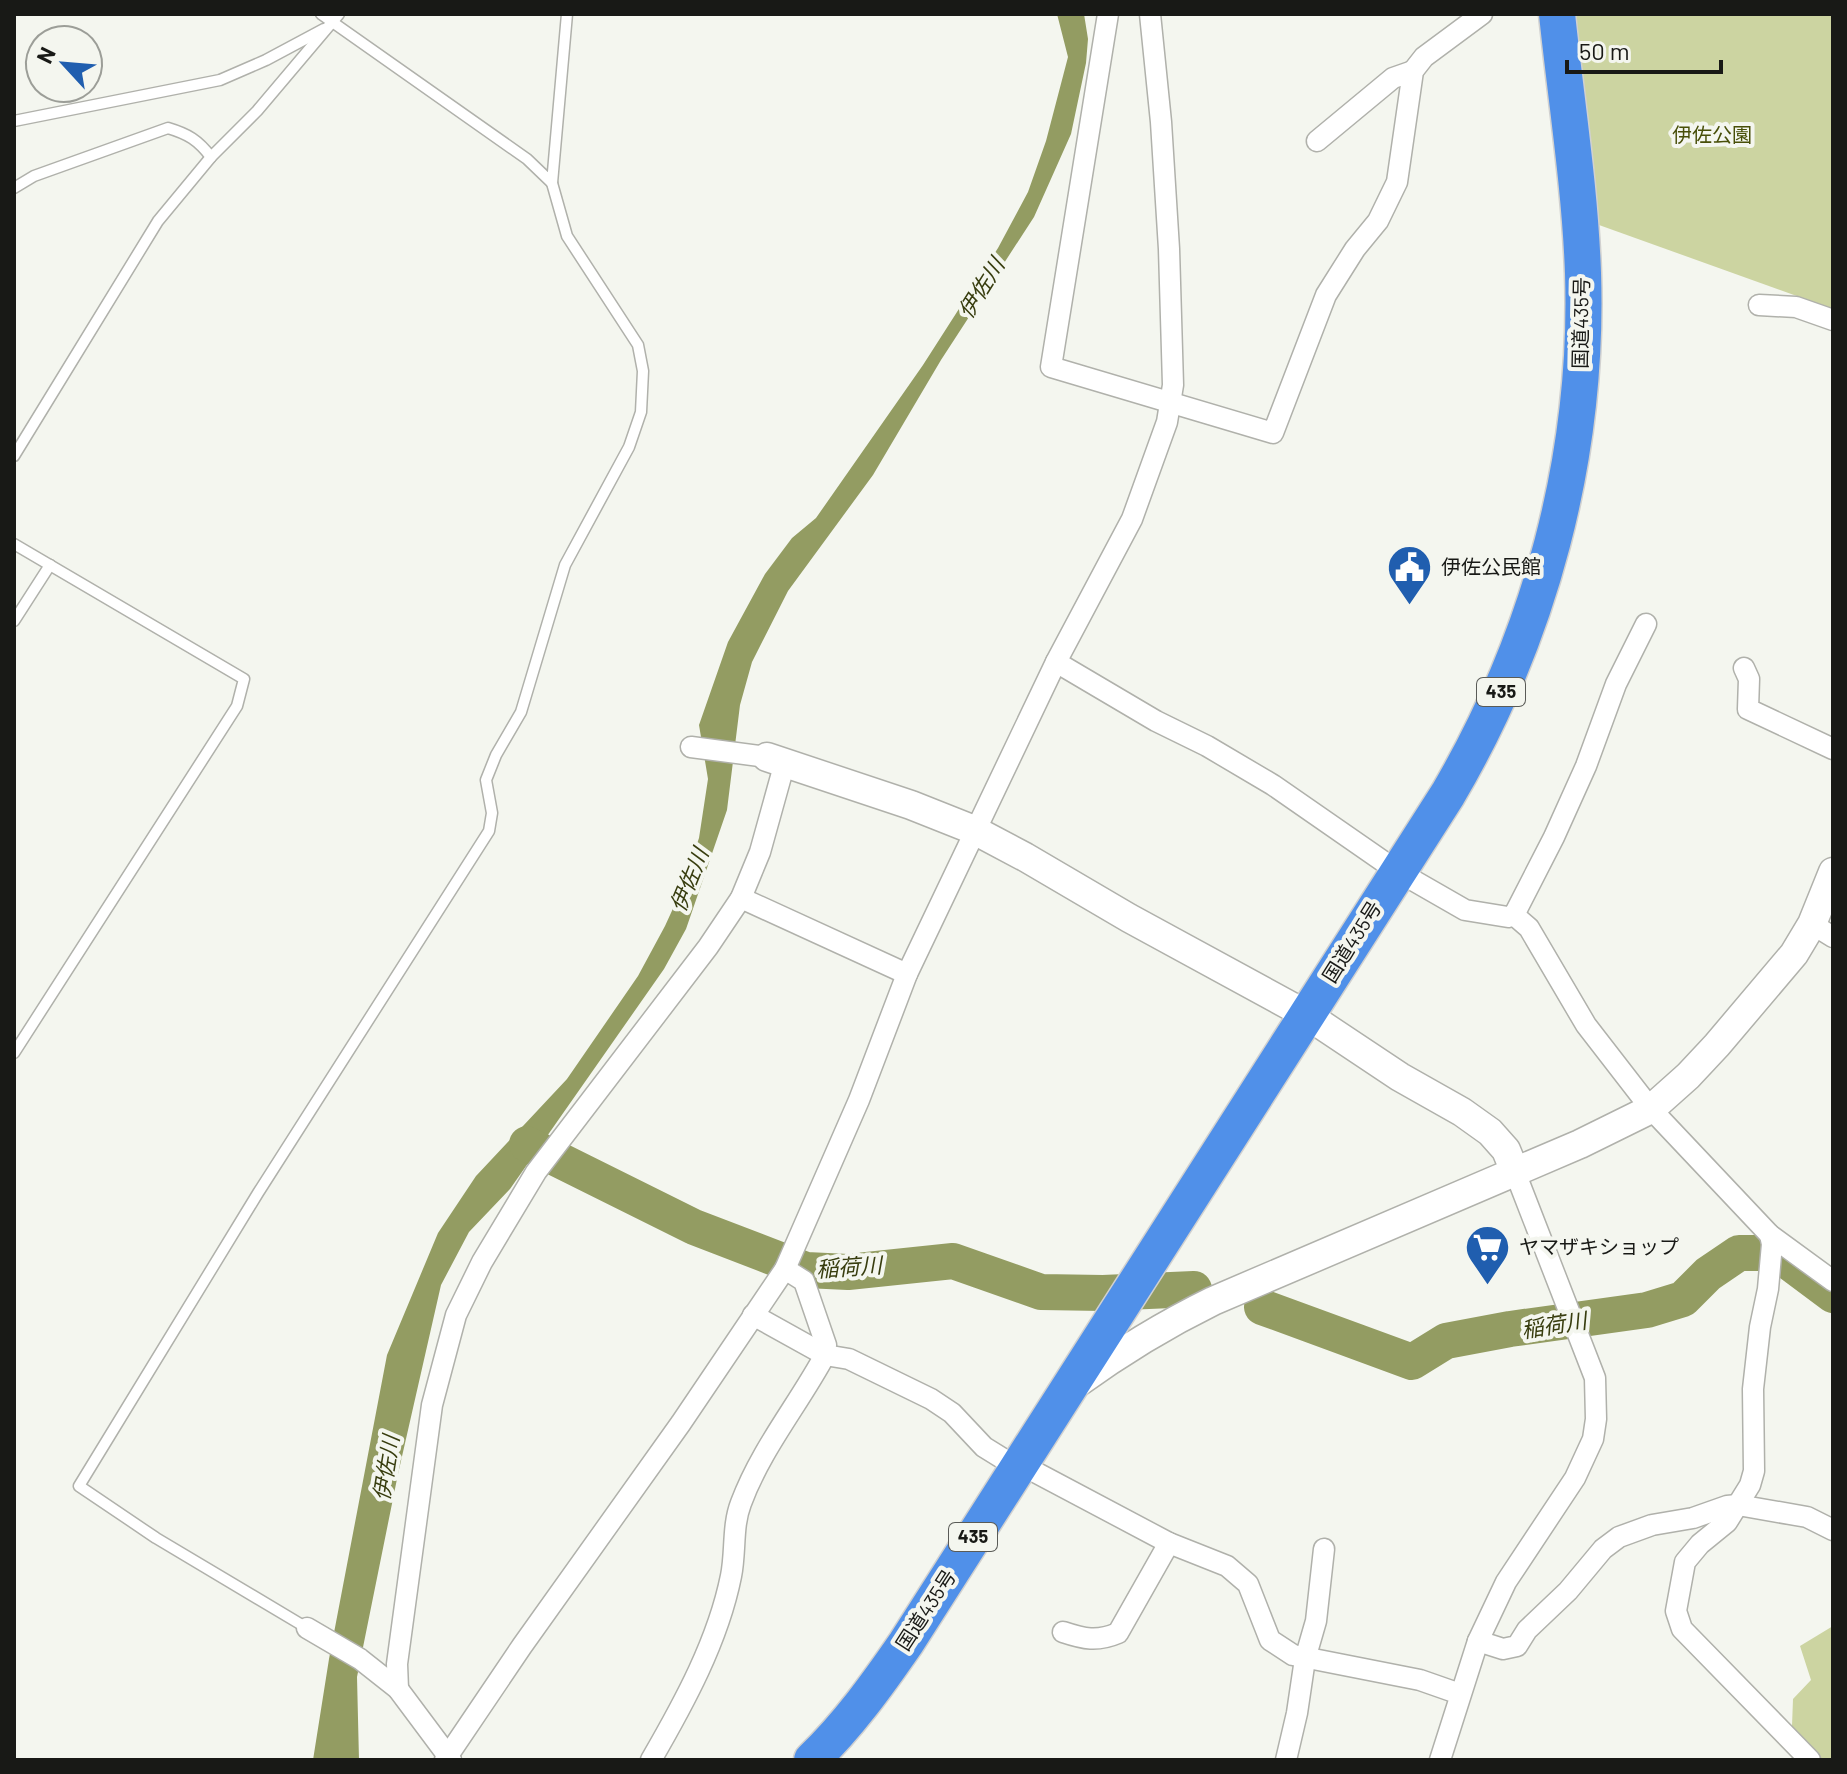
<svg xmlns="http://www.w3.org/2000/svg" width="1847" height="1774" font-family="Barlow,'Noto Sans JP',sans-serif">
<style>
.green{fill:#ccd4a1}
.water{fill:#939c62}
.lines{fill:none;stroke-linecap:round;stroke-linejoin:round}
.river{stroke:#939c62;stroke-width:36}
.lane-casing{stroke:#b0b1ab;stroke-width:13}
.street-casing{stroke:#b0b1ab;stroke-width:23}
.secondary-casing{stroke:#b0b1ab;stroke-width:31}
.highway-casing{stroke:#d1d1d0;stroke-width:39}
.lane{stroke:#fff;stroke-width:10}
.street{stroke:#fff;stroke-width:20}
.secondary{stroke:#fff;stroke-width:28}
.highway{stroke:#5090e9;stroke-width:36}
.labels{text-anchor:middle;stroke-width:8;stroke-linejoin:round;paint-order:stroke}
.shield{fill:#f4f6ef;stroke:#5a5b57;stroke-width:2}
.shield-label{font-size:18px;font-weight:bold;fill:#181916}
.park-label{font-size:20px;fill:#484f09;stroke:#f4f6ef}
.street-label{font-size:20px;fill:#181916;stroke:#f4f6ef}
.poi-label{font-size:20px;fill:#181916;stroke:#f4f6ef;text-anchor:start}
.water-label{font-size:22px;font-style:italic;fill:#383d0f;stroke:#f4f6ef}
</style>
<rect width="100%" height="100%" fill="#f4f6ef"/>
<!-- green -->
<g class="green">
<polygon points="1575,14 1833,14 1833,309 1599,225"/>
<polygon points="1833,1626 1833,1760 1818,1760 1792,1726 1793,1699 1811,1680 1800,1646"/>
</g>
<!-- water -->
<polygon class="water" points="1057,14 1084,14 1088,39 1086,63 1071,134 1034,217 941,360 873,475 788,591 752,662 740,705 727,810 686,929 664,969 510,1189 469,1232 441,1285 398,1474 357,1677 359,1760 313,1760 329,1659 387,1355 438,1233 476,1176 567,1079 638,976 665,926 681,891 699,838 708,779 699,725 728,642 765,574 792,538 816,518 923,365 998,248 1028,192 1046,141 1068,57"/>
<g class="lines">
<!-- river -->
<g class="river">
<polyline points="527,1144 694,1227 806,1270 848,1272 953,1261 1041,1292 1103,1293 1194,1289"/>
<polyline points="1262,1307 1412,1362 1446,1341 1510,1329 1647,1310 1683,1299 1708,1274 1739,1253 1762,1253 1786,1260 1833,1295"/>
</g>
<defs>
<g id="lane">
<polyline points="321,14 527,159 552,183 567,14"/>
<polyline points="14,121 220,80 266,60 324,29"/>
<path d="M 14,188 L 34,176 L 168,128 C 188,134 198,140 211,157 L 257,111 L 339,14"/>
<polyline points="14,456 158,221 211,157"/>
<polyline points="14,544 244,679 237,706 14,1053"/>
<polyline points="14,621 50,565"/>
<polyline points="307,1628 156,1538 79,1486 258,1193 489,831 492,813 486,780 496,755 521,712 565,565 629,447 641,412 643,371 638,345 567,236 552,183"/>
</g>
<g id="street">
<polyline points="1108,14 1051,367 1273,433 1326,295 1355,249 1378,221 1397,182 1413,71 1424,57 1482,14"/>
<polyline points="1317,141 1393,78 1413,71"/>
<polyline points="1759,305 1796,307 1833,320"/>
<polyline points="1056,662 1156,721 1207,746 1273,785 1397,871 1465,910 1508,917 1514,915 1554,837 1586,766 1616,684 1646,624"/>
<polyline points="1744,668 1749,679 1748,709 1833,749"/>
<polyline points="691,747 767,757"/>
<polyline points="741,898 907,974"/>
<polyline points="1514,915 1529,928 1586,1025 1651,1109 1770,1235 1833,1281"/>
<polyline points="1812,924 1833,937"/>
<polyline points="1770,1235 1772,1244 1768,1289 1760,1327 1753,1389 1754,1471 1750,1485 1727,1522 1700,1544 1685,1562 1676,1611 1682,1629 1810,1760"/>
<polyline points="753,1315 825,1355 849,1359 931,1399 952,1413 984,1447 1005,1460 1020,1464 1169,1543 1227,1566 1248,1584 1270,1640 1293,1655 1420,1680 1460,1694"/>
<polyline points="307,1628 360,1659 398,1689 451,1760"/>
<path d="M 1063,1632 C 1084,1639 1097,1642 1118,1633 L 1169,1543"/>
<polyline points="1478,1641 1503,1649 1517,1646 1527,1630 1568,1591 1603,1549 1619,1537 1652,1525 1693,1518 1727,1506 1738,1505 1807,1517 1833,1530"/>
<polyline points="398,1689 397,1664 432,1405 456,1315 482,1262 536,1172 708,947 741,898 760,852 785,762"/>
<polyline points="445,1760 522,1646 681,1423 785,1269 859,1100 907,974 1056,662 1132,519 1167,422 1173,385 1169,249 1161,122 1150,14"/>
<path d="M 651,1760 C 684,1703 718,1641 731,1576 C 736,1552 732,1526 741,1503 C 761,1449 798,1405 825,1355 L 826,1345 L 804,1281 L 785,1269"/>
<polyline points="1286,1760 1297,1713 1305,1659 1316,1621 1324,1549"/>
<polyline points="1440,1760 1478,1641 1506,1582 1575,1478 1593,1439 1596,1419 1595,1378 1515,1172"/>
</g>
<g id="secondary">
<polyline points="767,757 911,805 974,830 1025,857 1129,918 1307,1015 1400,1077 1462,1112 1490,1132 1506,1150 1515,1172"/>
<path d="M 1076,1384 C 1120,1352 1164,1325 1213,1301 L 1580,1144 L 1651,1109 L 1688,1076 L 1717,1045 L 1794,954 L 1812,924 L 1833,872"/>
</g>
<path id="highway" d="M 812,1760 C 849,1724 877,1685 906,1643 L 1448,794 C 1540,637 1589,456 1583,273 C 1580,187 1566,100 1557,14"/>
</defs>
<!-- lane casing -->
<use href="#lane" class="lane-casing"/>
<!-- street casing -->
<use href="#street" class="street-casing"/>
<!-- secondary casing -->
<use href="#secondary" class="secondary-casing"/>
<!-- highway casing -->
<use href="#highway" class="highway-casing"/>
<!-- lane -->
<use href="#lane" class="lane"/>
<!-- street -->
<use href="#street" class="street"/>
<!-- secondary -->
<use href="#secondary" class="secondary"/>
<!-- highway -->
<use href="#highway" class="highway"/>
</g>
<!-- icons -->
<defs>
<symbol id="civic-pin" viewBox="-11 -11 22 30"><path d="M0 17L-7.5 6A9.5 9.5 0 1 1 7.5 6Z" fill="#205eaf" stroke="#f4f6ef"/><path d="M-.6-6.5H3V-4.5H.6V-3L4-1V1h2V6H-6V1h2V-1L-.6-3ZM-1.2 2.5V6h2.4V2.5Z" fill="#fff"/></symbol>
<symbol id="supermarket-pin" viewBox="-11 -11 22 30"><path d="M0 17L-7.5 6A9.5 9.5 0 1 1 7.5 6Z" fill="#205eaf" stroke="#f4f6ef"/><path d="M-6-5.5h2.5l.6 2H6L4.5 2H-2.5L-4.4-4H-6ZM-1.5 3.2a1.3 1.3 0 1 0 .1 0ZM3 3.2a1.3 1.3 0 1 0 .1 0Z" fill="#fff"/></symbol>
</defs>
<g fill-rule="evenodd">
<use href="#civic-pin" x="1384" y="542" width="51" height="69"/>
<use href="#supermarket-pin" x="1462" y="1222" width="51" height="69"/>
</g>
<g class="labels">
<!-- shield labels -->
<g class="shield">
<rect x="1477" y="678" width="48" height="28" rx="6"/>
<rect x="949" y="1523" width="48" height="28" rx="6"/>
</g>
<g class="shield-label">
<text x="1501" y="698">435</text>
<text x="973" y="1543">435</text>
</g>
<!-- park labels -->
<g class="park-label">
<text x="1712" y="142">伊佐公園</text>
</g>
<!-- street labels -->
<g class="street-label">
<text transform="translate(1581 323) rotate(-89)" y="7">国道435号</text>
<text transform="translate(1352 942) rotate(-58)" y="7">国道435号</text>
<text transform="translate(926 1610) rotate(-57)" y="7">国道435号</text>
</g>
<!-- poi labels -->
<g class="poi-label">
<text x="1441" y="574">伊佐公民館</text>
<text x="1519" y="1254">ヤマザキショップ</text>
</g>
<!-- water labels -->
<g class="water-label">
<text transform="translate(981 288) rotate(-58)" y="8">伊佐川</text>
<text transform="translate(689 880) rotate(-68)" y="8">伊佐川</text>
<text transform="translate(849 1267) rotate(-4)" y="8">稲荷川</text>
<text transform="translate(1554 1325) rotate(-9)" y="8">稲荷川</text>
<text transform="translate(386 1468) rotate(-81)" y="8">伊佐川</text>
</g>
</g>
<!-- border -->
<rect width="1847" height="1774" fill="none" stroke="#181916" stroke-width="32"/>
<!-- north arrow -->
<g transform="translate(64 64) rotate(296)"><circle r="38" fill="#f4f6ef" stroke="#9c9e98" stroke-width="2"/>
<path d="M0-6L14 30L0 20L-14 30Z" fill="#205eaf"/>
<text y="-12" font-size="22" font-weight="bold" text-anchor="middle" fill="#181916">N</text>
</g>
<!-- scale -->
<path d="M1567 60v12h154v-12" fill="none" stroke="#181916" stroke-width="4"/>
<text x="1579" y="60" font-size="24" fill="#181916" stroke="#f4f6ef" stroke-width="6" paint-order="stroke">50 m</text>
</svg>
